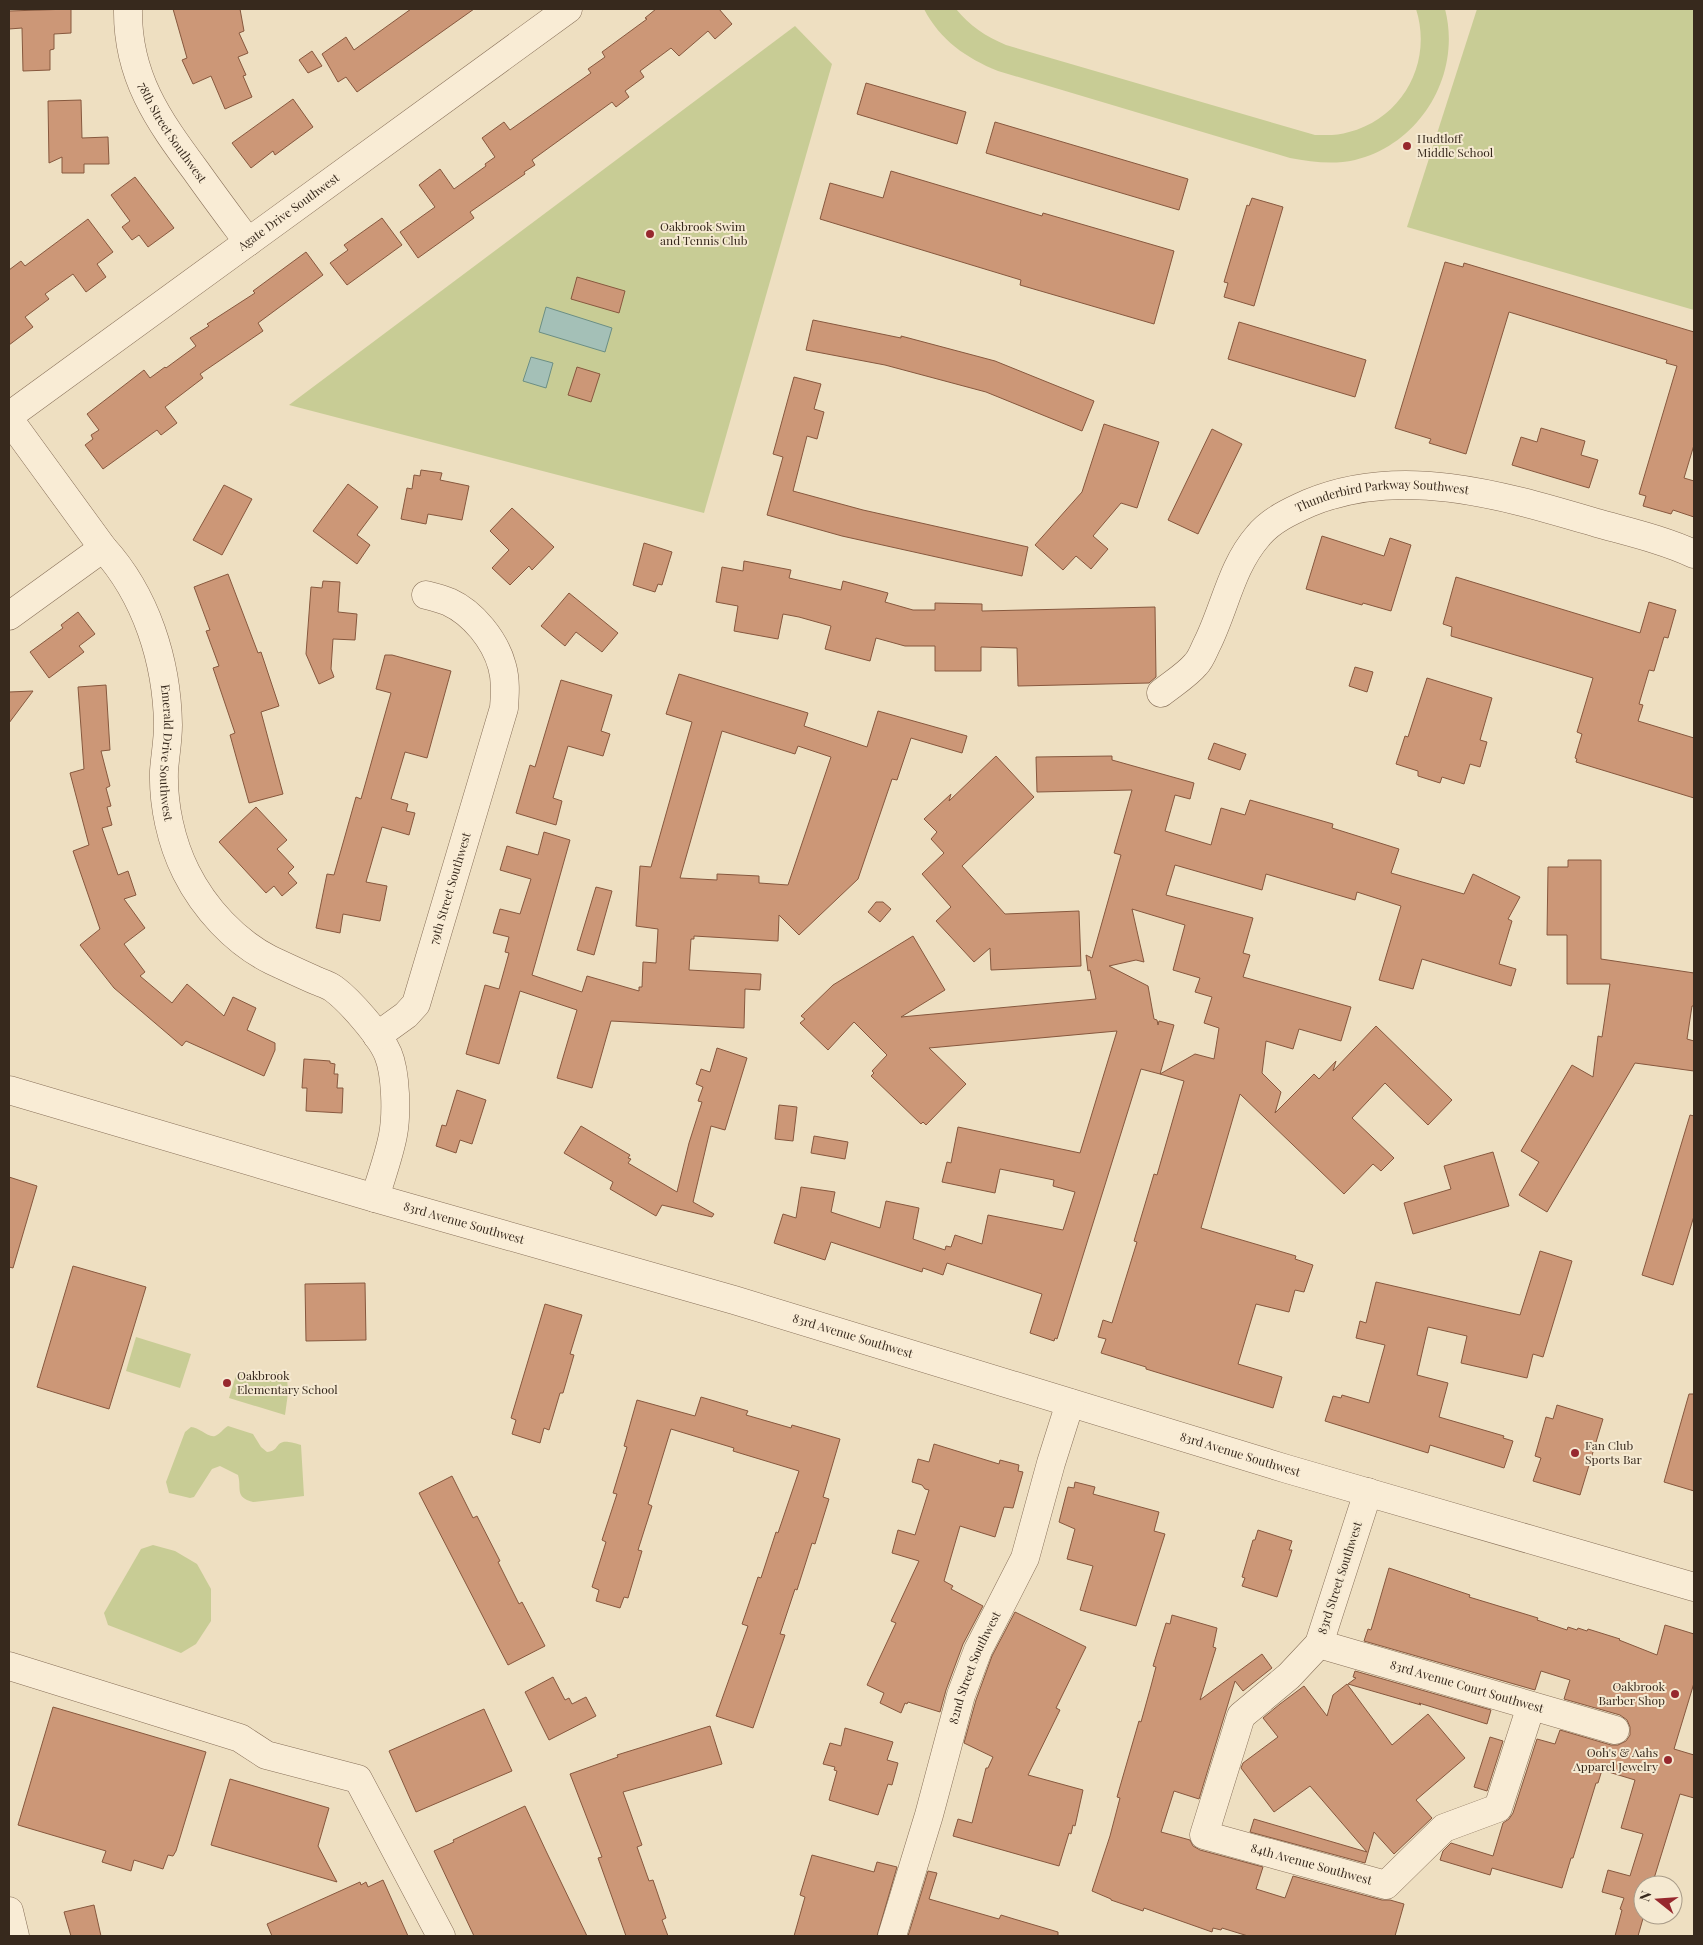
<svg xmlns="http://www.w3.org/2000/svg" width="1703" height="1945" font-family="'Playfair Display',serif">
<style>
.green{fill:#c8cc95}
.water{fill:#a4c0b7;stroke:#6b8e84}
.building{fill:#cc9777;stroke:#87583e;fill-rule:evenodd}
.lines{fill:none;stroke-linecap:round;stroke-linejoin:round}
.minor-casing{stroke:#887059;stroke-width:29}
.minor{stroke:#f9ecd5;stroke-width:28}
.poi-dot{fill:#97282e;stroke:#f5e9d1;stroke-width:2}
.labels{text-anchor:middle;stroke-width:4;stroke-linejoin:round;paint-order:stroke}
.street-label{font-size:12px;fill:#37291d;stroke:#f5e9d1}
.poi-label{font-size:12px;fill:#37291d;stroke:#f5e9d1;text-anchor:start}
</style>
<rect width="100%" height="100%" fill="#eedfc1"/>
<!-- green -->
<g class="green">
<path d="M 924,9 L 956,9 C 970,26 985,36 1006,45 L 1315,135 C 1326,135 1338,136 1349,132 C 1403,118 1433,62 1416,9 L 1445,9 C 1462,74 1421,144 1355,160 C 1333,165 1312,162 1290,158 L 998,71 C 966,58 940,40 924,9 Z"/>
<polygon points="1477,9 1694,9 1694,310 1407,227"/>
<polygon points="795,26 832,64 704,513 289,405"/>
<polygon points="136,1337 191,1354 180,1388 126,1371"/>
<polygon points="237,1372 276,1372 287,1377 288,1393 285,1415 229,1398"/>
<path d="M 228,1426 L 253,1434 L 261,1447 L 267,1452 C 283,1451 271,1435 301,1445 L 304,1496 L 253,1502 C 234,1497 242,1488 238,1475 L 220,1466 L 212,1469 L 194,1497 L 190,1498 L 169,1493 L 166,1482 L 185,1432 L 191,1427 C 199,1427 208,1438 215,1436 C 219,1435 224,1428 228,1426 Z"/>
<polygon points="153,1545 175,1551 197,1564 211,1589 211,1621 196,1644 181,1653 108,1625 104,1613 141,1549"/>
</g>
<!-- water -->
<g class="water">
<polygon points="546,307 612,328 605,352 539,332"/>
<polygon points="531,357 553,363 546,388 523,381"/>
</g>
<!-- building -->
<g class="building">
<polygon points="71,9 71,33 54,34 54,49 50,50 50,70 23,71 22,28 9,29 9,11"/>
<polygon points="173,9 240,9 244,31 239,33 248,53 238,57 246,75 243,76 252,97 225,109 211,76 193,84 182,60 187,58"/>
<polygon points="411,9 474,9 357,92 346,77 338,82 322,54 346,37 354,50"/>
<polygon points="656,9 719,9 732,24 715,39 708,31 679,56 671,48 640,71 644,77 625,91 629,97 616,107 612,102 532,160 535,165 524,172 525,174 470,212 474,218 418,258 400,232 435,207 419,185 440,169 454,189 486,166 485,164 495,157 482,138 504,122 510,130 591,73 588,69 605,57 602,52 647,19 645,18"/>
<polygon points="312,51 322,66 308,73 299,60"/>
<polygon points="866,83 966,112 957,144 857,114"/>
<polygon points="293,99 313,127 275,155 273,151 251,168 232,143"/>
<polygon points="81,100 82,138 108,137 109,164 84,164 84,173 62,173 62,157 49,163 48,101"/>
<polygon points="995,122 1188,179 1179,210 986,153"/>
<polygon points="891,171 1042,216 1043,213 1174,251 1154,324 1020,285 1021,280 820,219 830,183 883,198"/>
<polygon points="135,177 174,228 148,247 139,235 132,240 122,227 130,221 111,195"/>
<polygon points="1252,198 1283,207 1254,306 1224,297 1228,283 1224,282 1247,205 1249,206"/>
<polygon points="382,218 402,245 347,285 330,263 348,250 344,245"/>
<polygon points="88,219 113,252 97,264 106,277 86,292 73,274 45,294 49,299 25,317 33,327 9,345 9,270 21,261 25,266"/>
<polygon points="306,252 323,275 258,323 263,331 200,374 203,378 165,407 177,423 161,435 157,430 103,469 85,445 93,439 91,435 99,430 87,414 144,370 150,378 165,367 166,368 196,346 190,338 209,326 207,324 255,293 253,291"/>
<polygon points="1445,262 1463,267 1464,263 1694,332 1694,445 1684,478 1694,481 1694,517 1673,510 1671,514 1643,506 1646,496 1639,494 1677,366 1666,363 1667,360 1509,312 1466,454 1429,443 1431,439 1395,428"/>
<polygon points="577,277 625,291 619,313 571,299"/>
<polygon points="813,320 901,338 901,336 995,361 1094,401 1082,431 986,392 885,365 806,350"/>
<polygon points="1239,322 1366,360 1355,397 1228,359"/>
<polygon points="577,367 600,374 591,402 568,395"/>
<polygon points="794,377 821,384 814,409 824,412 817,439 807,436 793,491 863,510 1028,547 1022,576 842,536 767,515 783,457 773,454"/>
<polygon points="1104,424 1159,442 1137,508 1121,503 1093,536 1108,549 1091,569 1076,556 1063,570 1035,545 1082,492"/>
<polygon points="1541,428 1585,441 1581,455 1598,460 1589,488 1512,465 1521,437 1537,442"/>
<polygon points="1212,429 1242,444 1198,534 1168,520"/>
<polygon points="421,470 442,473 440,480 469,486 462,520 428,514 426,524 401,519 407,488 412,489 414,475 420,476"/>
<polygon points="348,484 378,507 357,535 370,545 357,564 313,531"/>
<polygon points="224,485 252,499 222,555 193,540"/>
<polygon points="512,508 554,547 532,570 529,566 510,585 492,568 509,550 490,531"/>
<polygon points="1322,536 1384,556 1390,538 1411,545 1391,611 1363,603 1362,605 1306,589"/>
<polygon points="644,543 672,552 662,585 658,584 655,592 633,585"/>
<polygon points="744,561 791,570 789,578 841,590 843,581 888,593 885,602 913,610 935,610 935,603 982,604 982,611 1155,607 1156,677 1149,683 1018,686 1017,648 981,647 981,671 935,671 935,646 905,646 876,638 870,661 825,649 831,626 799,617 783,614 778,639 734,631 738,606 716,602 722,567 743,571"/>
<polygon points="228,574 258,653 261,652 279,706 261,712 283,794 249,803 230,735 235,733 213,668 219,666 206,631 210,630 194,587"/>
<polygon points="1456,577 1640,633 1649,602 1676,610 1668,638 1664,637 1654,671 1649,670 1639,704 1643,705 1638,721 1694,738 1694,798 1576,762 1577,759 1575,758 1582,734 1577,732 1593,678 1451,636 1452,627 1443,624"/>
<polygon points="323,581 340,582 338,612 357,614 355,640 333,639 331,669 334,677 319,684 306,654 311,587 322,588"/>
<polygon points="569,593 618,633 602,652 576,632 565,646 541,626"/>
<polygon points="78,612 95,634 79,646 84,652 49,678 30,652 63,628 61,625"/>
<polygon points="385,655 392,655 451,671 427,758 405,752 391,799 408,804 406,811 415,813 409,835 382,827 366,882 387,886 380,921 343,914 340,933 316,928 327,874 334,875 356,797 361,799 391,693 376,689"/>
<polygon points="1355,667 1373,672 1367,692 1349,686"/>
<path d="M 679,674 L 808,713 L 804,726 L 867,747 L 878,711 L 967,736 L 962,753 L 911,738 L 897,780 L 892,779 L 858,879 L 799,935 L 779,915 L 778,941 L 694,936 L 694,939 L 691,939 L 689,970 L 761,974 L 760,990 L 745,989 L 744,1028 L 611,1021 L 592,1088 L 557,1078 L 577,1010 L 520,991 L 499,1064 L 466,1054 L 485,985 L 499,989 L 509,953 L 505,952 L 509,937 L 493,933 L 500,909 L 520,914 L 531,879 L 500,870 L 507,846 L 538,855 L 544,832 L 570,840 L 532,975 L 582,992 L 587,976 L 639,991 L 639,987 L 642,987 L 643,962 L 656,963 L 658,929 L 636,926 L 640,866 L 651,867 L 692,722 L 666,714 ZM 722,731 L 795,754 L 798,746 L 831,757 L 788,885 L 759,883 L 759,876 L 717,874 L 717,880 L 680,878 Z"/>
<polygon points="1427,678 1492,698 1480,740 1487,742 1480,767 1470,764 1464,784 1442,777 1440,783 1418,776 1418,771 1396,764 1405,736 1408,737"/>
<polygon points="561,680 612,695 601,731 610,734 603,756 568,746 553,798 562,801 556,825 516,813 530,765 535,767"/>
<polygon points="106,685 110,750 101,751 110,786 106,788 111,806 107,807 112,825 102,828 118,875 128,871 136,895 124,899 145,928 124,944 145,972 140,976 172,1003 187,984 224,1016 233,997 256,1008 247,1030 275,1043 275,1050 264,1076 186,1041 182,1046 114,988 80,945 100,929 73,851 89,845 70,773 84,769 78,687"/>
<polygon points="33,691 9,723 9,692"/>
<polygon points="1214,743 1246,754 1240,770 1208,759"/>
<polygon points="996,756 1034,797 962,866 1005,914 1079,911 1081,966 991,970 990,948 974,962 936,921 951,907 922,874 944,853 931,839 937,832 924,819 951,794 949,801"/>
<polygon points="1112,756 1112,760 1194,783 1190,799 1175,795 1165,831 1211,845 1221,808 1245,815 1250,800 1333,824 1332,828 1399,849 1391,873 1464,894 1473,874 1520,897 1508,919 1512,921 1499,964 1516,969 1511,986 1422,959 1413,989 1379,980 1401,906 1357,892 1355,900 1266,874 1262,890 1175,865 1166,895 1253,918 1243,953 1250,955 1243,977 1351,1007 1341,1041 1299,1029 1293,1049 1266,1041 1262,1073 1281,1092 1275,1113 1314,1074 1319,1079 1336,1061 1333,1071 1376,1026 1452,1100 1428,1125 1385,1083 1352,1118 1394,1158 1381,1171 1373,1164 1344,1194 1240,1094 1201,1228 1296,1256 1295,1259 1313,1265 1304,1292 1295,1290 1289,1312 1256,1304 1238,1364 1282,1377 1273,1408 1146,1369 1146,1367 1101,1353 1106,1339 1098,1337 1103,1320 1112,1323 1137,1242 1134,1241 1154,1174 1157,1175 1184,1081 1160,1074 1195,1054 1214,1059 1219,1028 1204,1023 1212,997 1195,992 1200,978 1173,970 1185,925 1132,909 1144,962 1136,960 1109,966 1148,986 1154,1019 1157,1020 1158,1025 1159,1021 1174,1025 1160,1074 1141,1069 1057,1339 1055,1338 1054,1341 1030,1333 1042,1294 947,1263 943,1275 923,1268 922,1272 831,1242 825,1260 774,1243 783,1214 796,1218 801,1187 835,1192 831,1212 880,1228 886,1201 919,1208 913,1239 945,1250 946,1246 951,1247 955,1235 982,1244 988,1215 1063,1230 1075,1192 1053,1186 1054,1180 1000,1169 995,1193 942,1182 947,1162 951,1163 958,1127 1080,1153 1117,1031 929,1048 966,1084 926,1125 923,1122 921,1124 871,1076 874,1073 872,1071 887,1055 854,1022 828,1050 800,1023 805,1019 801,1016 833,985 913,936 945,990 901,1017 1096,999 1090,970 1088,971 1086,955 1092,958 1121,855 1114,853 1132,790 1037,792 1036,757"/>
<polygon points="256,807 287,840 277,849 294,867 288,873 297,883 282,896 274,886 266,893 219,842"/>
<polygon points="1568,860 1601,860 1601,959 1694,973 1694,1006 1692,1006 1687,1039 1694,1041 1694,1071 1635,1063 1547,1212 1519,1195 1539,1162 1521,1151 1572,1065 1593,1077 1598,1036 1602,1037 1610,984 1567,984 1567,935 1547,935 1548,867 1568,867"/>
<polygon points="596,887 612,891 594,955 577,950"/>
<polygon points="876,902 883,902 891,909 880,922 868,912"/>
<polygon points="717,1048 747,1058 725,1130 711,1126 693,1202 714,1214 712,1217 662,1205 656,1216 610,1189 613,1182 564,1153 581,1126 630,1155 628,1158 631,1159 628,1163 677,1192 689,1143 702,1102 698,1101 703,1087 696,1084 701,1069 710,1072"/>
<polygon points="304,1059 330,1061 330,1063 335,1064 334,1074 338,1074 337,1088 343,1088 342,1113 306,1111 307,1088 302,1088"/>
<polygon points="457,1090 486,1100 472,1144 460,1140 456,1153 436,1146 442,1125 446,1126"/>
<polygon points="779,1105 797,1107 793,1141 775,1139"/>
<polygon points="1690,1115 1694,1116 1694,1216 1673,1285 1642,1275"/>
<polygon points="814,1136 848,1142 845,1159 811,1153"/>
<polygon points="1493,1152 1509,1206 1413,1234 1404,1203 1451,1189 1444,1166"/>
<polygon points="9,1177 37,1186 13,1268 9,1267"/>
<polygon points="1540,1251 1572,1261 1543,1357 1533,1354 1527,1378 1461,1363 1467,1336 1428,1327 1417,1375 1448,1383 1439,1417 1504,1436 1503,1438 1513,1441 1504,1468 1430,1445 1428,1453 1325,1421 1333,1396 1341,1398 1342,1395 1369,1403 1385,1345 1356,1338 1360,1321 1366,1323 1376,1282 1520,1315"/>
<polygon points="73,1266 146,1287 109,1409 37,1387"/>
<polygon points="365,1283 366,1340 306,1341 305,1284"/>
<polygon points="545,1304 582,1315 570,1354 574,1355 563,1393 560,1393 549,1430 544,1428 540,1443 512,1434 516,1420 511,1418"/>
<polygon points="1689,1394 1694,1394 1694,1491 1664,1482"/>
<polygon points="701,1397 748,1411 746,1415 791,1428 792,1425 840,1439 823,1497 829,1499 815,1544 812,1543 797,1590 795,1589 780,1634 785,1635 753,1728 716,1716 748,1626 742,1624 758,1577 761,1578 776,1532 778,1533 799,1471 733,1451 734,1448 671,1429 648,1504 652,1506 638,1550 642,1551 628,1598 624,1597 620,1608 596,1601 599,1590 592,1587 606,1542 602,1540 617,1494 613,1493 627,1447 624,1446 637,1400 695,1416"/>
<polygon points="1557,1405 1603,1419 1580,1495 1533,1481 1541,1458 1535,1456 1546,1417 1553,1419"/>
<polygon points="934,1444 999,1464 1000,1460 1019,1465 1018,1471 1023,1472 1013,1508 1004,1507 995,1537 960,1526 944,1581 953,1586 951,1589 983,1606 963,1644 946,1690 940,1712 908,1702 907,1704 905,1703 901,1713 880,1703 884,1693 867,1685 896,1623 891,1621 919,1561 892,1553 898,1530 915,1535 929,1490 925,1489 922,1485 912,1482 918,1459 929,1462"/>
<polygon points="452,1476 473,1518 477,1516 500,1561 498,1562 519,1604 522,1602 545,1646 508,1665 419,1493"/>
<polygon points="1075,1482 1095,1487 1093,1494 1159,1512 1154,1531 1165,1534 1136,1626 1080,1610 1093,1566 1067,1559 1075,1529 1059,1522 1068,1487 1074,1488"/>
<polygon points="1258,1530 1292,1541 1289,1550 1292,1550 1277,1597 1242,1586 1245,1578 1242,1577 1253,1540 1255,1540"/>
<polygon points="1389,1568 1470,1595 1469,1597 1538,1618 1537,1620 1567,1630 1568,1627 1577,1630 1578,1628 1587,1631 1588,1629 1620,1639 1619,1640 1657,1655 1665,1625 1694,1634 1694,1683 1674,1749 1694,1755 1694,1798 1680,1794 1652,1885 1643,1885 1644,1915 1638,1936 1615,1936 1622,1910 1620,1909 1624,1898 1602,1892 1608,1870 1630,1876 1643,1834 1621,1828 1635,1780 1602,1770 1598,1783 1596,1783 1573,1858 1571,1858 1562,1888 1492,1868 1490,1875 1440,1860 1443,1851 1451,1843 1493,1856 1503,1823 1509,1819 1513,1813 1537,1739 1555,1744 1560,1730 1611,1745 1618,1745 1626,1741 1630,1735 1630,1727 1627,1720 1620,1715 1564,1699 1570,1680 1541,1671 1535,1690 1364,1641 1368,1629 1371,1630"/>
<polygon points="1015,1612 1086,1647 1056,1708 1060,1710 1028,1775 1083,1790 1075,1826 1073,1825 1071,1834 1069,1833 1059,1866 953,1836 958,1819 972,1823 986,1768 988,1768 993,1757 964,1743 976,1700 992,1656"/>
<polygon points="1172,1615 1217,1628 1213,1647 1216,1648 1200,1700 1262,1654 1272,1668 1243,1691 1235,1681 1199,1799 1174,1791 1161,1832 1190,1840 1193,1846 1200,1850 1263,1867 1256,1889 1285,1898 1293,1876 1382,1900 1390,1900 1404,1904 1395,1936 1248,1936 1222,1928 1221,1930 1213,1928 1212,1932 1144,1908 1143,1911 1111,1900 1111,1899 1092,1891 1110,1836 1120,1798 1117,1797 1139,1721 1141,1722 1151,1686 1156,1667 1153,1666 1166,1623 1170,1624"/>
<polygon points="1355,1671 1491,1710 1487,1724 1419,1703 1421,1705 1348,1684 1356,1678 1353,1677"/>
<polygon points="553,1677 565,1700 569,1698 572,1704 586,1697 596,1716 549,1740 525,1692"/>
<polygon points="1347,1684 1392,1745 1428,1714 1465,1758 1416,1800 1432,1818 1394,1854 1374,1832 1365,1863 1250,1832 1254,1819 1367,1852 1310,1786 1274,1812 1241,1768 1243,1763 1278,1737 1263,1718 1280,1704 1304,1686 1327,1716 1333,1695"/>
<polygon points="53,1707 206,1752 176,1851 173,1856 168,1855 163,1869 134,1860 131,1871 102,1862 106,1851 18,1825"/>
<polygon points="484,1709 512,1771 416,1812 389,1751"/>
<polygon points="710,1726 722,1764 623,1792 642,1845 637,1847 649,1881 653,1880 666,1918 662,1920 668,1936 626,1936 598,1858 602,1857 570,1774 618,1757 617,1755"/>
<polygon points="845,1728 893,1742 887,1760 898,1763 892,1785 888,1784 878,1815 829,1800 837,1771 834,1770 835,1767 823,1764 830,1743 841,1746"/>
<polygon points="1490,1737 1503,1741 1487,1791 1474,1787"/>
<polygon points="230,1779 329,1808 318,1846 337,1882 211,1845"/>
<polygon points="525,1806 546,1851 587,1936 474,1936 434,1851 454,1842 453,1840"/>
<polygon points="812,1855 874,1872 877,1862 897,1867 877,1936 794,1936 805,1897 800,1895"/>
<polygon points="928,1871 937,1873 929,1899 999,1919 1001,1915 1014,1919 1058,1932 1058,1936 908,1936"/>
<polygon points="383,1880 408,1936 272,1936 267,1924 360,1882 361,1885 366,1882 368,1887"/>
<polygon points="94,1905 101,1936 71,1936 64,1912"/>
</g>
<g class="lines">
<defs>
<g id="minor">
<path id="s1" d="M 128,9 C 127,76 158,120 196,171 C 213,195 231,219 248,242"/>
<path id="s2" d="M 9,416 L 568,9"/>
<path id="s3" d="M 9,419 L 103,548 C 146,595 167,661 168,725 C 168,741 165,756 164,771 C 163,805 171,842 186,872 C 204,908 235,942 271,960 C 286,967 301,974 317,981 C 322,983 329,985 334,989 C 350,1001 380,1035 388,1054 C 396,1073 397,1114 393,1135 C 389,1156 381,1177 375,1198"/>
<polyline points="9,616 103,548"/>
<path id="s4" d="M 1161,693 C 1172,684 1187,675 1196,664 C 1201,659 1204,650 1207,644 C 1225,608 1231,567 1258,536 C 1271,520 1291,511 1309,503 C 1402,464 1505,496 1597,523 C 1629,532 1664,540 1694,554"/>
<path id="s5" d="M 377,1036 L 406,1015 L 416,1004 L 504,708 C 505,694 506,680 502,666 C 495,640 473,613 449,602 C 442,599 434,597 426,595"/>
<path id="s6" d="M 9,1090 L 375,1198 L 734,1300 L 1287,1469 L 1694,1587"/>
<path id="s7" d="M 1368,1492 L 1319,1644 L 1289,1676 L 1241,1716 L 1204,1835 L 1386,1885 L 1444,1828 L 1498,1808 L 1531,1706"/>
<path id="s8" d="M 1319,1644 L 1615,1730"/>
<polyline points="9,1666 240,1738 266,1755 358,1779 441,1936"/>
<polyline points="9,1911 15,1936"/>
<path id="s9" d="M 892,1936 L 929,1815 L 961,1695 L 978,1650 L 1025,1558 L 1051,1463 L 1070,1403"/>
</g>
</defs>
<!-- minor casing -->
<use href="#minor" class="minor-casing"/>
<!-- minor -->
<use href="#minor" class="minor"/>
</g>
<!-- markers -->
<g class="poi-dot">
<circle cx="1407" cy="146" r="5"/>
<circle cx="650" cy="234" r="5"/>
<circle cx="227" cy="1383" r="5"/>
<circle cx="1575" cy="1453" r="5"/>
<circle cx="1675" cy="1694" r="5"/>
<circle cx="1668" cy="1760" r="5"/>
</g>
<g class="labels">
<!-- street labels -->
<g class="street-label">
<text dy="4" stroke="none"><textPath href="#s1" startOffset="134">78th Street Southwest</textPath></text>
<text dy="4" stroke="none"><textPath href="#s2" startOffset="346">Agate Drive Southwest</textPath></text>
<text dy="4" stroke="none"><textPath href="#s4" startOffset="324">Thunderbird Parkway Southwest</textPath></text>
<text dy="4" stroke="none"><textPath href="#s3" startOffset="380">Emerald Drive Southwest</textPath></text>
<text dy="4" stroke="none"><textPath href="#s5" startOffset="171">79th Street Southwest</textPath></text>
<text dy="4" stroke="none"><textPath href="#s6" startOffset="474">83rd Avenue Southwest</textPath></text>
<text dy="4" stroke="none"><textPath href="#s6" startOffset="879">83rd Avenue Southwest</textPath></text>
<text dy="4" stroke="none"><textPath href="#s6" startOffset="1284">83rd Avenue Southwest</textPath></text>
<text transform="translate(1340 1578) rotate(-72)" y="4">83rd Street Southwest</text>
<text dy="4" stroke="none"><textPath href="#s9" startOffset="281">82nd Street Southwest</textPath></text>
<text dy="4" stroke="none"><textPath href="#s8" startOffset="154">83rd Avenue Court Southwest</textPath></text>
<text dy="4" stroke="none"><textPath href="#s7" startOffset="502">84th Avenue Southwest</textPath></text>
</g>
<!-- poi labels -->
<g class="poi-label">
<text x="1417" y="143">Hudtloff<tspan x="1417" dy="14">Middle School</tspan></text>
<text x="660" y="231">Oakbrook Swim<tspan x="660" dy="14">and Tennis Club</tspan></text>
<text x="237" y="1380">Oakbrook<tspan x="237" dy="14">Elementary School</tspan></text>
<text x="1585" y="1450">Fan Club<tspan x="1585" dy="14">Sports Bar</tspan></text>
<text x="1665" y="1691" text-anchor="end">Oakbrook<tspan x="1665" dy="14">Barber Shop</tspan></text>
<text x="1658" y="1757" text-anchor="end">Ooh's &amp; Aahs<tspan x="1658" dy="14">Apparel Jewelry</tspan></text>
</g>
</g>
<!-- border -->
<rect width="1703" height="1945" fill="none" stroke="#37291d" stroke-width="20"/>
<!-- north arrow -->
<g transform="translate(1658 1900) rotate(287)"><circle r="24" fill="#f5e9d1" stroke="#a99c89"/>
<path d="M0-4L9 19L0 12L-9 19Z" fill="#97282e"/>
<text y="-8" font-size="14" font-weight="bold" text-anchor="middle" fill="#37291d">N</text>
</g>
</svg>
